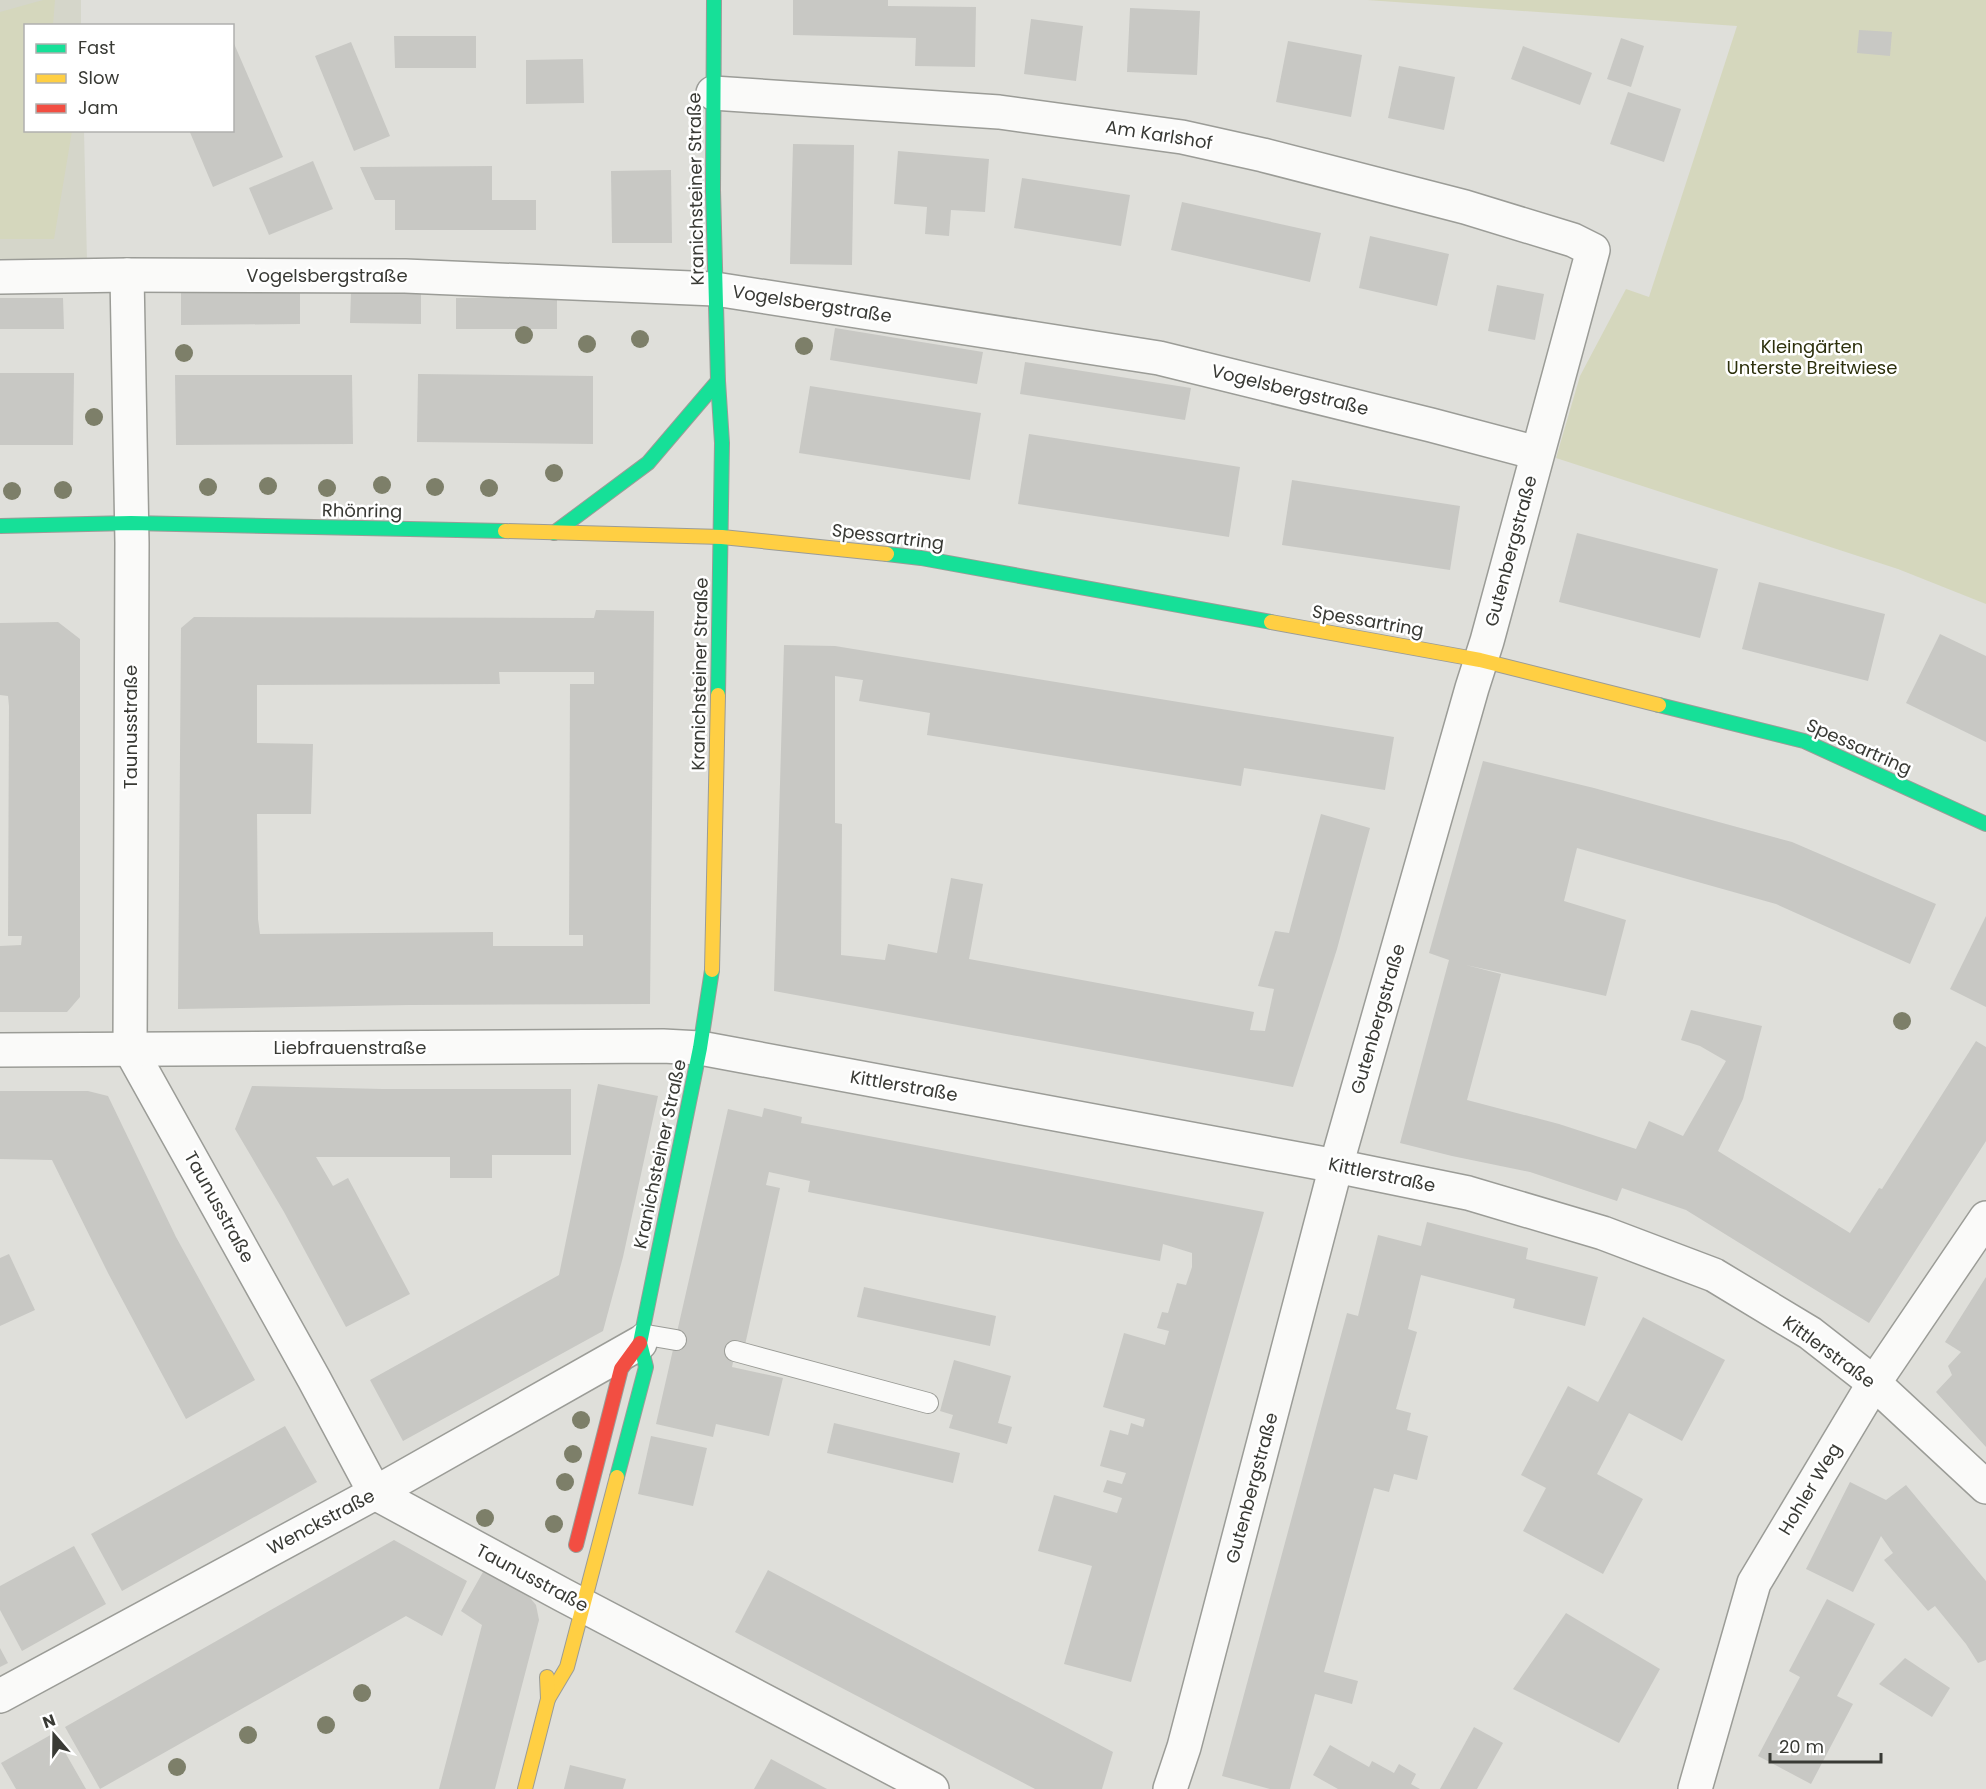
<svg xmlns="http://www.w3.org/2000/svg" width="1986" height="1789" font-family="Poppins,sans-serif">
<style>
.built{fill:#d5d6ca}
.green{fill:#d5d7bd}
.building{fill:#c8c8c4;fill-rule:evenodd}
.lines{fill:none;stroke-linecap:round;stroke-linejoin:round}
.lane-casing{stroke:#9b9c97;stroke-width:22}
.street-casing{stroke:#9b9c97;stroke-width:36}
.fast-casing{stroke:#9b9c97;stroke-width:16}
.slow-casing{stroke:#9b9c97;stroke-width:16}
.jam-casing{stroke:#9b9c97;stroke-width:16}
.lane{stroke:#fafaf9;stroke-width:20}
.street{stroke:#fafaf9;stroke-width:33}
.fast{stroke:#16e098;stroke-width:14}
.slow{stroke:#ffcf43;stroke-width:14}
.jam{stroke:#f24e42;stroke-width:14}
.tree{fill:#7d7f69}
.labels{text-anchor:middle;stroke-width:5;stroke-linejoin:round;paint-order:stroke}
.street-label{font-size:18px;fill:#393a35;stroke:#fff}
.park-label{font-size:18px;fill:#2d300c;stroke:#fff}
</style>
<rect width="100%" height="100%" fill="#dfdfda"/>
<!-- built -->
<polygon class="built" points="0,0 81,0 81,25 26,26 26,130 84,131 87,261 0,261"/>
<!-- green -->
<g class="green">
<polygon points="43,0 55,0 53,25 26,26 26,130 72,131 54,239 0,239 0,12"/>
<polygon points="1367,0 1986,0 1986,604 1898,569 1556,458 1580,376 1626,289 1649,297 1737,26"/>
</g>
<!-- building -->
<g class="building">
<polygon points="793,0 888,0 888,6 976,7 975,67 915,66 916,38 793,35"/>
<polygon points="1130,8 1200,11 1197,75 1127,72"/>
<polygon points="1031,19 1083,26 1076,81 1024,74"/>
<polygon points="1859,30 1892,32 1890,56 1857,53"/>
<polygon points="394,36 476,36 476,68 395,68"/>
<polygon points="1621,38 1644,46 1631,87 1607,79"/>
<polygon points="232,39 283,157 213,187 189,130 232,130"/>
<polygon points="1288,41 1362,55 1351,117 1276,102"/>
<polygon points="351,42 390,136 354,151 315,56"/>
<polygon points="1523,46 1592,73 1580,105 1511,79"/>
<polygon points="583,59 584,103 526,104 526,60"/>
<polygon points="1399,66 1455,77 1444,130 1388,118"/>
<polygon points="1628,92 1681,109 1664,162 1610,144"/>
<polygon points="793,144 854,145 852,265 790,264"/>
<polygon points="898,151 989,159 985,212 951,210 949,236 925,234 927,207 894,204"/>
<polygon points="313,161 333,209 269,235 249,188"/>
<polygon points="492,166 492,200 536,200 536,230 395,230 395,200 375,200 360,167"/>
<polygon points="671,170 672,243 612,243 611,171"/>
<polygon points="1022,178 1130,195 1121,246 1014,228"/>
<polygon points="1182,202 1321,233 1310,282 1171,250"/>
<polygon points="1370,236 1449,254 1437,306 1359,288"/>
<polygon points="1497,285 1544,294 1535,340 1488,331"/>
<polygon points="181,291 300,291 300,324 181,325"/>
<polygon points="351,291 421,292 421,324 350,323"/>
<polygon points="557,297 557,329 456,329 456,298"/>
<polygon points="0,298 63,298 64,329 0,329"/>
<polygon points="835,328 983,352 977,384 830,360"/>
<polygon points="1025,362 1191,388 1185,420 1020,394"/>
<polygon points="0,373 74,373 73,445 0,445"/>
<polygon points="418,374 593,376 593,444 417,442"/>
<polygon points="175,375 352,375 353,444 176,445"/>
<polygon points="810,386 981,413 970,480 799,453"/>
<polygon points="1029,434 1240,467 1229,537 1018,504"/>
<polygon points="1292,480 1460,506 1450,570 1282,545"/>
<polygon points="1577,533 1718,569 1700,638 1559,602"/>
<polygon points="1759,582 1885,614 1868,681 1742,649"/>
<path d="M 596,610 L 654,611 L 650,1004 L 409,1005 L 178,1009 L 181,628 L 194,617 L 594,618 ZM 499,672 L 594,672 L 594,684 L 570,684 L 569,935 L 583,935 L 583,946 L 493,946 L 493,932 L 260,934 L 258,919 L 257,814 L 311,814 L 313,744 L 257,743 L 257,685 L 500,684 Z"/>
<polygon points="58,622 80,639 80,997 67,1012 0,1012 0,946 21,945 22,936 8,936 9,706 8,696 0,695 0,623"/>
<polygon points="1940,634 1986,656 1986,742 1906,703"/>
<polygon points="784,645 835,646 1394,737 1385,790 1244,768 1241,786 927,735 930,713 859,701 863,680 835,676 835,823 842,824 841,955 885,960 888,944 937,953 951,878 983,884 969,959 1254,1012 1250,1030 1265,1031 1274,989 1258,986 1275,931 1289,933 1321,814 1370,828 1337,949 1293,1087 774,991"/>
<polygon points="1483,761 1594,788 1792,842 1936,904 1910,964 1776,904 1577,848 1564,901 1626,920 1606,996 1466,965 1501,974 1467,1100 1559,1124 1636,1149 1649,1121 1683,1136 1726,1061 1700,1046 1681,1040 1691,1010 1762,1026 1743,1099 1718,1151 1850,1233 1879,1188 1882,1189 1976,1041 1986,1047 1986,1141 1869,1323 1686,1210 1622,1188 1617,1201 1530,1172 1452,1156 1400,1143 1449,960 1429,953"/>
<polygon points="1986,916 1986,1007 1950,989"/>
<polygon points="598,1084 658,1096 623,1257 603,1331 403,1441 370,1380 559,1275"/>
<polygon points="252,1086 383,1089 571,1089 571,1155 492,1155 492,1178 450,1178 450,1157 316,1157 333,1186 348,1178 410,1294 346,1327 284,1212 235,1129"/>
<polygon points="0,1091 88,1091 108,1096 176,1237 255,1380 186,1419 108,1273 52,1160 0,1159"/>
<polygon points="764,1108 802,1117 801,1123 822,1127 1264,1212 1131,1682 1064,1664 1092,1566 1038,1551 1054,1495 1117,1513 1122,1498 1103,1492 1107,1480 1122,1484 1126,1473 1100,1466 1110,1430 1128,1435 1131,1423 1143,1427 1145,1419 1103,1407 1124,1333 1165,1345 1169,1331 1157,1328 1162,1312 1168,1313 1177,1283 1186,1285 1192,1267 1192,1253 1163,1244 1160,1261 808,1192 810,1181 769,1172 766,1185 780,1188 745,1345 737,1343 732,1367 783,1378 769,1436 716,1424 713,1437 656,1424 728,1109 762,1117"/>
<polygon points="1427,1222 1528,1248 1526,1259 1598,1277 1585,1326 1513,1308 1515,1299 1421,1275 1408,1329 1417,1332 1396,1409 1411,1413 1407,1430 1428,1436 1417,1480 1394,1474 1389,1492 1374,1488 1324,1672 1358,1681 1352,1704 1315,1694 1290,1789 1270,1789 1222,1776 1347,1313 1358,1316 1378,1235 1421,1246"/>
<polygon points="9,1254 35,1310 0,1326 0,1258"/>
<polygon points="1986,1277 1986,1447 1936,1392 1952,1375 1948,1366 1961,1352 1945,1342"/>
<polygon points="864,1287 996,1316 990,1346 857,1317"/>
<polygon points="1643,1317 1725,1360 1682,1441 1629,1413 1597,1474 1643,1499 1603,1574 1523,1531 1546,1488 1521,1475 1568,1386 1598,1402"/>
<polygon points="954,1360 1011,1376 998,1423 1012,1427 1007,1444 949,1428 953,1415 940,1411"/>
<polygon points="834,1423 960,1453 953,1483 827,1453"/>
<polygon points="285,1426 317,1482 122,1591 91,1534"/>
<polygon points="651,1436 707,1448 693,1506 638,1494"/>
<polygon points="1850,1482 1886,1500 1906,1485 1986,1581 1986,1660 1978,1663 1966,1644 1935,1606 1928,1611 1884,1560 1893,1553 1881,1536 1853,1592 1806,1569"/>
<polygon points="394,1540 467,1581 442,1636 406,1616 100,1789 65,1727"/>
<polygon points="74,1546 106,1604 22,1651 0,1610 0,1586"/>
<polygon points="768,1570 1113,1752 1102,1789 1035,1789 735,1632"/>
<polygon points="483,1572 526,1593 536,1605 539,1620 495,1789 439,1789 482,1625 461,1611"/>
<polygon points="1827,1599 1875,1624 1837,1696 1853,1704 1811,1784 1758,1756 1800,1677 1789,1671"/>
<polygon points="1566,1613 1660,1669 1619,1743 1513,1689"/>
<polygon points="0,1648 8,1663 0,1667"/>
<polygon points="1905,1658 1950,1688 1932,1717 1879,1684"/>
<polygon points="1474,1727 1503,1743 1477,1789 1440,1789"/>
<polygon points="54,1733 86,1789 16,1789 1,1763"/>
<polygon points="1330,1745 1369,1767 1372,1761 1394,1773 1399,1764 1416,1774 1411,1784 1420,1789 1338,1789 1313,1775"/>
<polygon points="771,1759 827,1789 754,1789"/>
<polygon points="570,1765 626,1779 623,1789 564,1789"/>
</g>
<g class="lines">
<defs>
<g id="lane">
<polyline points="641,1334 676,1340"/>
<polyline points="735,1351 928,1403"/>
</g>
<g id="street">
<polyline points="713,93 999,112 1182,137 1263,155 1465,207 1573,240 1593,250 1487,641 1472,688 1336,1166 1184,1747 1170,1789"/>
<polyline points="127,275 132,543 130,1049 314,1379 375,1493 563,1595 932,1789"/>
<polyline points="0,277 127,275 405,276 715,289 1159,358 1431,425 1537,453"/>
<polyline points="0,1050 663,1046 700,1048 1336,1166 1468,1193 1603,1233 1714,1275 1810,1333 1874,1383 1986,1487"/>
<polyline points="0,1696 375,1493 640,1343"/>
<polyline points="1695,1789 1754,1583 1874,1383 1986,1218"/>
</g>
<g id="fast">
<polyline points="714,0 713,190 718,381 722,443 718,695"/>
<polyline points="0,526 131,523 505,531"/>
<polyline points="554,533 648,463 718,381"/>
<polyline points="887,554 921,558 1271,622"/>
<polyline points="1659,705 1804,741 1986,824"/>
<polyline points="617,1477 646,1367 640,1343 700,1048 712,970"/>
</g>
<g id="slow">
<polyline points="505,531 722,537 887,554"/>
<polyline points="1271,622 1480,660 1659,705"/>
<polyline points="712,970 718,695"/>
<polyline points="548,1699 567,1667 617,1477"/>
<polyline points="525,1789 548,1699 547,1677"/>
</g>
<polyline id="jam" points="576,1545 621,1369 640,1343"/>
</defs>
<!-- lane casing -->
<use href="#lane" class="lane-casing"/>
<!-- street casing -->
<use href="#street" class="street-casing"/>
<!-- fast casing -->
<use href="#fast" class="fast-casing"/>
<!-- slow casing -->
<use href="#slow" class="slow-casing"/>
<!-- jam casing -->
<use href="#jam" class="jam-casing"/>
<!-- lane -->
<use href="#lane" class="lane"/>
<!-- street -->
<use href="#street" class="street"/>
<!-- fast -->
<use href="#fast" class="fast"/>
<!-- slow -->
<use href="#slow" class="slow"/>
<!-- jam -->
<use href="#jam" class="jam"/>
</g>
<!-- trees -->
<g class="tree">
<circle cx="524" cy="335" r="9"/>
<circle cx="640" cy="339" r="9"/>
<circle cx="587" cy="344" r="9"/>
<circle cx="804" cy="346" r="9"/>
<circle cx="184" cy="353" r="9"/>
<circle cx="94" cy="417" r="9"/>
<circle cx="554" cy="473" r="9"/>
<circle cx="382" cy="485" r="9"/>
<circle cx="268" cy="486" r="9"/>
<circle cx="208" cy="487" r="9"/>
<circle cx="435" cy="487" r="9"/>
<circle cx="327" cy="488" r="9"/>
<circle cx="489" cy="488" r="9"/>
<circle cx="63" cy="490" r="9"/>
<circle cx="12" cy="491" r="9"/>
<circle cx="1902" cy="1021" r="9"/>
<circle cx="581" cy="1420" r="9"/>
<circle cx="573" cy="1454" r="9"/>
<circle cx="565" cy="1482" r="9"/>
<circle cx="485" cy="1518" r="9"/>
<circle cx="554" cy="1524" r="9"/>
<circle cx="362" cy="1693" r="9"/>
<circle cx="326" cy="1725" r="9"/>
<circle cx="248" cy="1735" r="9"/>
<circle cx="177" cy="1767" r="9"/>
</g>
<g class="labels">
<!-- street labels -->
<g class="street-label">
<text transform="translate(1159 135) rotate(9)" y="6">Am Karlshof</text>
<text transform="translate(696 189) rotate(-91)" y="6">Kranichsteiner Straße</text>
<text x="327" y="282">Vogelsbergstraße</text>
<text transform="translate(812 304) rotate(9)" y="6">Vogelsbergstraße</text>
<text transform="translate(1290 390) rotate(14)" y="6">Vogelsbergstraße</text>
<text transform="translate(362 511) rotate(1)" y="6">Rhönring</text>
<text transform="translate(888 537) rotate(7)" y="6">Spessartring</text>
<text transform="translate(1511 551) rotate(-75)" y="6">Gutenbergstraße</text>
<text transform="translate(1368 621) rotate(10)" y="6">Spessartring</text>
<text transform="translate(700 674) rotate(-89)" y="6">Kranichsteiner Straße</text>
<text transform="translate(131 727) rotate(-90)" y="6">Taunusstraße</text>
<text transform="translate(1859 747) rotate(24)" y="6">Spessartring</text>
<text transform="translate(1378 1019) rotate(-74)" y="6">Gutenbergstraße</text>
<text x="350" y="1054">Liebfrauenstraße</text>
<text transform="translate(904 1086) rotate(10)" y="6">Kittlerstraße</text>
<text transform="translate(660 1154) rotate(-78)" y="6">Kranichsteiner Straße</text>
<text transform="translate(1382 1175) rotate(12)" y="6">Kittlerstraße</text>
<text transform="translate(219 1207) rotate(61)" y="6">Taunusstraße</text>
<text transform="translate(1829 1352) rotate(36)" y="6">Kittlerstraße</text>
<text transform="translate(1252 1488) rotate(-75)" y="6">Gutenbergstraße</text>
<text transform="translate(1810 1489) rotate(-59)" y="6">Hohler Weg</text>
<text transform="translate(321 1522) rotate(-28)" y="6">Wenckstraße</text>
<text transform="translate(532 1578) rotate(28)" y="6">Taunusstraße</text>
</g>
<!-- park labels -->
<g class="park-label">
<text x="1812" y="353">Kleingärten<tspan x="1812" dy="21">Unterste Breitwiese</tspan></text>
</g>
</g>
<!-- legend -->
<rect x="24" y="24" width="210" height="108" fill="#ffffff" stroke="#b0b0ae" stroke-width="1.5"/>
<rect x="36" y="44" width="30" height="9" fill="#16e098" stroke="#b0b0ae" stroke-width="1.5"/>
<text x="78" y="54" font-size="18" fill="#393a35">Fast</text>
<rect x="36" y="74" width="30" height="9" fill="#ffcf43" stroke="#b0b0ae" stroke-width="1.5"/>
<text x="78" y="84" font-size="18" fill="#393a35">Slow</text>
<rect x="36" y="104" width="30" height="9" fill="#f24e42" stroke="#b0b0ae" stroke-width="1.5"/>
<text x="78" y="114" font-size="18" fill="#393a35">Jam</text>
<!-- north arrow -->
<g transform="translate(54 1735) rotate(340)" stroke="#ffffff" stroke-width="4.5" paint-order="stroke">
<path d="M0-4.5L10 22L0 15L-10 22Z" fill="#393a35"/>
<text y="-9" font-size="16" font-weight="bold" text-anchor="middle" fill="#393a35">N</text>
</g>
<!-- scale -->
<path d="M1770 1753v9h111v-9" fill="none" stroke="#393a35" stroke-width="3"/>
<text x="1779" y="1753" font-size="18" fill="#393a35" stroke="#ffffff" stroke-width="4.5" paint-order="stroke">20 m</text>
</svg>
